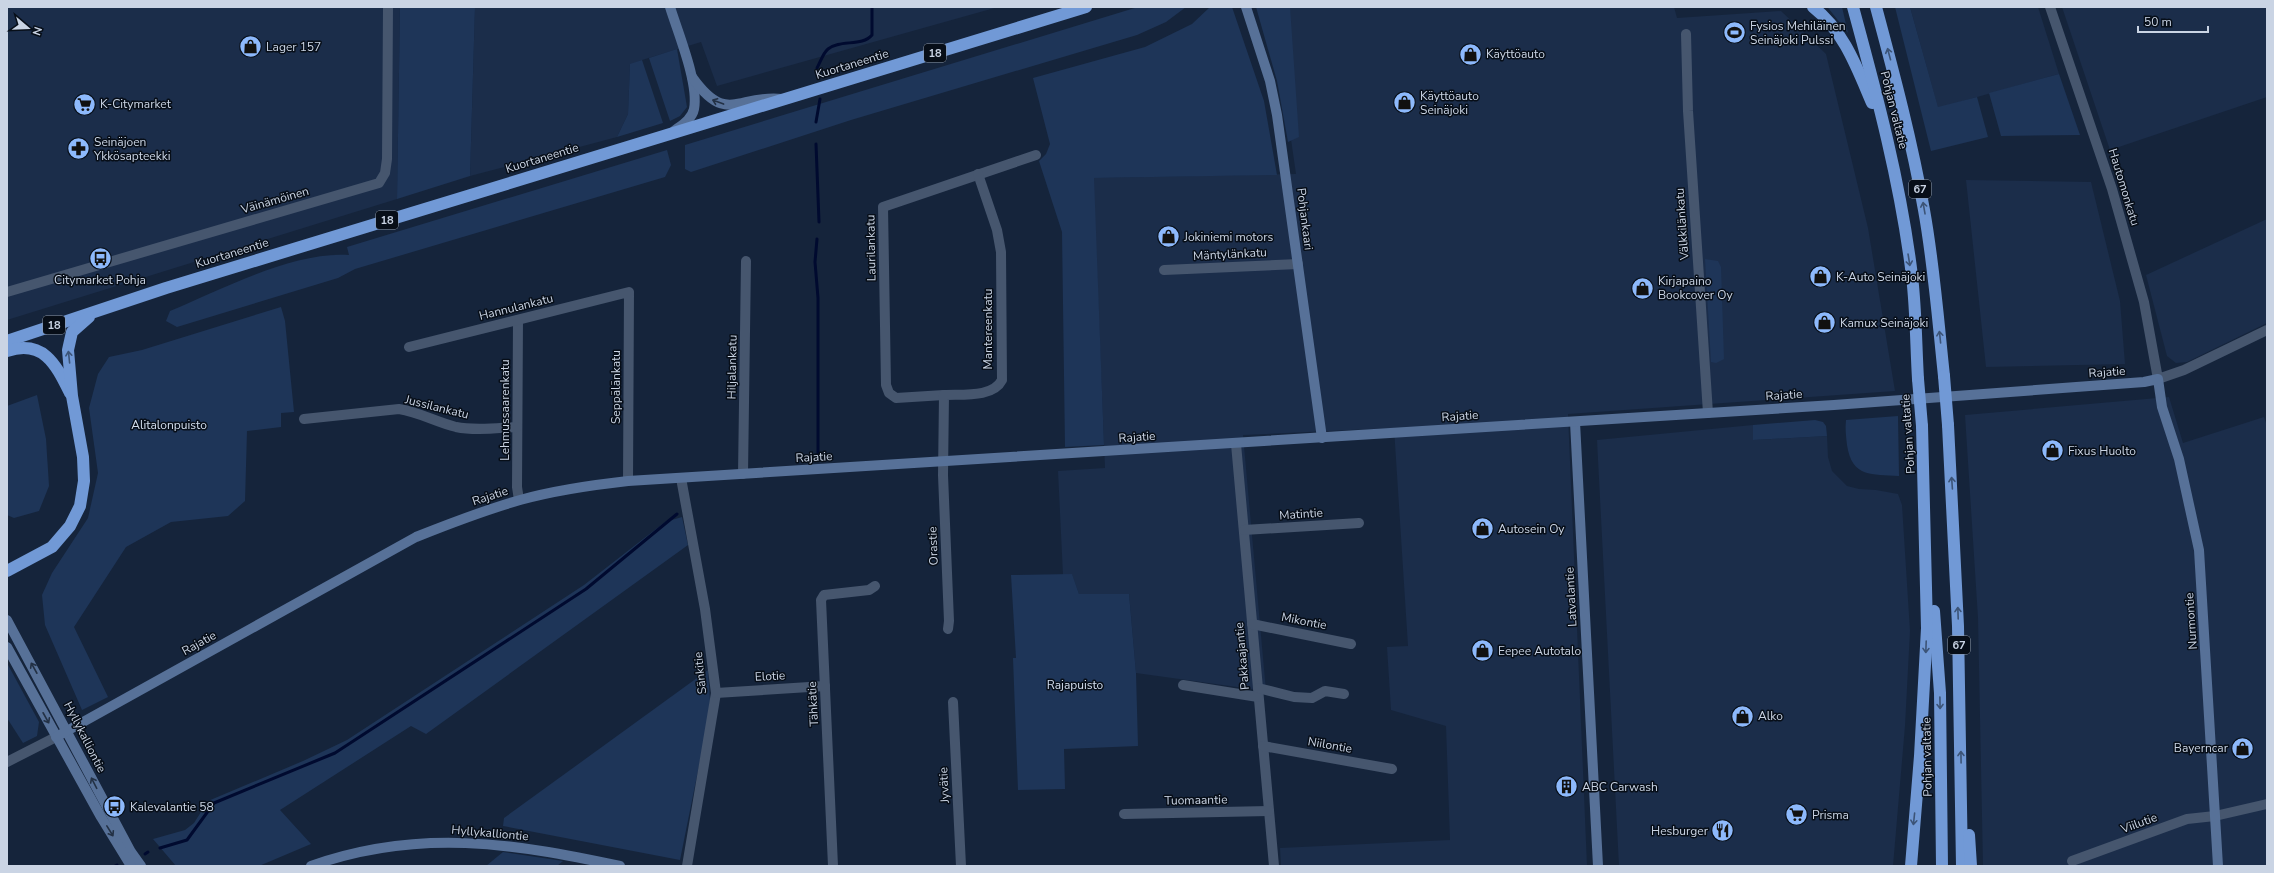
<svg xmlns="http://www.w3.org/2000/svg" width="2274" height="873" font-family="'Nunito Sans',sans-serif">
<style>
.built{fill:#1b2d4a}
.green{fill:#1e3558}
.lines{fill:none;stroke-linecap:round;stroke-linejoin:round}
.stream{stroke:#000a2f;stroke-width:3}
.street{stroke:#46566e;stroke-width:10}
.secondary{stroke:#577198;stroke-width:10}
.highway{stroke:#7199d6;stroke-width:12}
.highway-bridge{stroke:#7199d6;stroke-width:12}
.oneway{stroke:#3c5477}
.oneway2{stroke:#233145}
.labels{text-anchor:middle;stroke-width:3;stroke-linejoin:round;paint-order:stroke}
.shield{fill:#070e18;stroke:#9099a7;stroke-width:1}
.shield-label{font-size:11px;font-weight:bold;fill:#cad4e4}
.poi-label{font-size:12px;fill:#cad4e4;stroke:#070e18;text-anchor:start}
.street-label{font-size:12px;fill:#cad4e4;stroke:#070e18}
.park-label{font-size:12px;fill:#d4dff0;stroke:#070e18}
</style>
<rect width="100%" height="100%" fill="#15243b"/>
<!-- built -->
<g class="built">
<polygon points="7,7 400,7 397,199 7,320"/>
<polygon points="475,7 998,7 717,86 701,42 642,60 630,65 628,114 617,137 470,176"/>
<polygon points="1272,7 1674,7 1677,18 1781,11 1826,54 1868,228 1895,391 1568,414 1587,866 1281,866 1280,848 1450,840 1446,726 1391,710 1387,647 1408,646 1394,428 1243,435 1266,691 1136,673 1129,594 1079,594 1072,575 1063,575 1058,471 1105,468 1093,178 1296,174"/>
<polygon points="1910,7 2038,7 2059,74 1938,108"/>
<polygon points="2062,7 2267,7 2267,97 2110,150"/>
<polygon points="1966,180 2091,182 2120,301 2125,364 1986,367"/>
<polygon points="2267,219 2267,323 2187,362 2176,363 2167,356 2146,275"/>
<polygon points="2169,397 2183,443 2264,417 2267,426 2267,866 1983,866 1978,618 1965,415"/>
<polygon points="1753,425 1754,440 1827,436 1828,457 1832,471 1847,486 1859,489 1876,490 1898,494 1902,505 1910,631 1905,726 1893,866 1619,866 1597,440"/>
</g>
<!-- green -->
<g class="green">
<polygon points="400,7 475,7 470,176 397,199"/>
<polygon points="1138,7 1186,7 1166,22 1137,35 851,120 691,172 685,169 685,145"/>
<polygon points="1210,7 1232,7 1264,101 1277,175 1094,178 1104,445 1065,447 1062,232 1039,161 1046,154 1050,144 1033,78 1145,47 1192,24"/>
<polygon points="1256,7 1290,7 1299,137 1288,142 1277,81"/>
<polygon points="1827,7 1842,7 1848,33 1829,9"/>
<polygon points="1895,7 1910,7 1938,107 1977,97 1988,137 1931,151"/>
<polygon points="677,49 687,107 680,116 670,121 649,58"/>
<polygon points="642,60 663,123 617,137 628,114 630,64"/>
<polygon points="2059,74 2080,135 2001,136 1989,93"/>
<path d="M 667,150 L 671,165 L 665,177 L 355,269 L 338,278 L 177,327 L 166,321 L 170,311 C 222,289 294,251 349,255 L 347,247 Z"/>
<polygon points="1705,259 1718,261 1721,267 1724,359 1716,363 1711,362"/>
<polygon points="281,307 285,321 294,412 281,413 281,427 247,431 245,501 228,516 171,522 126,547 74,627 108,697 82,710 45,625 42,595 52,573 88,518 98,473 89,408 98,374 109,357 142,350"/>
<polygon points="37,395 46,439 49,486 39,511 14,518 7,515 7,406"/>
<path d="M 1898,416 L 1899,476 C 1872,474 1852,478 1847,445 C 1846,436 1845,429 1846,420 Z"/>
<polygon points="1815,420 1823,422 1826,426 1827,436 1753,440 1753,425"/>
<polygon points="682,517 688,545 426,734 411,726 280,810 311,844 259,866 176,866 153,839 185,830 194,823 208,801 303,761 347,740 584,585 665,522"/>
<polygon points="1072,574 1079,594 1129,594 1136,673 1138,746 1064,749 1065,789 1018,790 1013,658 1016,658 1011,575"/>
<polygon points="7,663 39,722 37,736 23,743 7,718"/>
<polygon points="708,670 710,701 706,731 680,860 503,826 504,818"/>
<polygon points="503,852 563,861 557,866 486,866"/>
</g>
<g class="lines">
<!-- stream -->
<g class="stream">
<path d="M 817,68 C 820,63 823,53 828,49 C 840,39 862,47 872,35 L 872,7"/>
<polyline points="816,122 820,99"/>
<polyline points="816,144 819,222"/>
<polyline points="817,239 815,262 818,298 818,460"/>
<polyline points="160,848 187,840 214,803 335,753 586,589 677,514"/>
<polyline points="145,854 148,852"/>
<polyline points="115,866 117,865"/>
</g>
<!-- street -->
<g class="street">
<polyline points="2050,7 2112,189 2144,302 2158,379 2184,370 2267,330"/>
<polyline points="1686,34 1688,111 1708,413"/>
<polyline points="1164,270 1298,264"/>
<polyline points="7,292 379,183 385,173 387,159 388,7"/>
<polyline points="518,320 517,487 519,500"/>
<polyline points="409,347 629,292 628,481"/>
<polyline points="944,395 896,398 889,393 886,385 883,207 1036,155"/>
<path d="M 304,419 L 399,409 C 419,412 436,422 456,427 C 475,431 497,428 517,427"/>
<polyline points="1236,444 1274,866"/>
<polyline points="743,474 746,261"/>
<polyline points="681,478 705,609 716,693 687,866"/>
<polyline points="1244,530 1359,523"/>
<polyline points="1252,624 1351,644"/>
<path d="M 948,629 L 949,621 L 943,475 L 944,395 C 962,394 993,398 1002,380 L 1001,252 L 997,230 L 978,174"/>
<polyline points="1183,685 1258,697"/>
<polyline points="1258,688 1294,697 1312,698 1325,691 1344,694"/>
<polyline points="716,693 825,686"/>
<polyline points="953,702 961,866"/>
<polyline points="1263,746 1392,769"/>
<polyline points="7,762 56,737"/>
<polyline points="1124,814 1269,811"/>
<polyline points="2072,861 2187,819 2215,816 2267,804"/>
<polyline points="833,866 821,600 824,595 869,590 875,586"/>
</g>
<!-- secondary -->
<g class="secondary">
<path d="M 670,7 C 678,33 699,83 694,109 C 692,119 682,125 674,131"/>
<polyline points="1246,7 1270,81 1277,115 1322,438"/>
<path d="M 692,77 C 727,126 737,94 782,99"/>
<polyline points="1575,422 1598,866"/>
<polyline points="7,620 131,852 141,866"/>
<polyline points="7,647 101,817 131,866"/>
<path d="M 56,737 L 416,537 C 451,523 485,510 520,500 C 556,490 592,485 628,481 L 1834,405 L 2144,382 L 2158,379 L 2162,407 L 2179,459 L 2199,550 L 2218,866"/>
<path d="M 311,866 C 418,828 513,843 620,866"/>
</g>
<!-- highway -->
<g class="highway">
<path d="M 1813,7 C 1844,31 1857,68 1872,103"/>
<path d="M 1853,7 C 1877,95 1901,185 1912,276 C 1916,310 1916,345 1918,379"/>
<path d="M 1876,7 C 1894,74 1912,142 1924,210 C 1934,265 1938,320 1944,376"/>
<polyline points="7,341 166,288 1086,7"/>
<path d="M 7,351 C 44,339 56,365 70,393"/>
<polyline points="1948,425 1958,626 1962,866"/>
<polyline points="7,571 52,547 70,526 80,506 84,481 83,457 72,396 68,350 72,332 89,317"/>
<polyline points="1934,611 1940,693 1942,866"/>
<polyline points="1969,835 1971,866"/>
<polyline points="1911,866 1920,756 1927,628 1922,426"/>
</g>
<!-- highway-bridge -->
<g class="highway-bridge">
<polyline points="1944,376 1948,425"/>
<polyline points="1918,379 1922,426"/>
</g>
</g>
<!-- one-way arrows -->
<defs><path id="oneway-shaft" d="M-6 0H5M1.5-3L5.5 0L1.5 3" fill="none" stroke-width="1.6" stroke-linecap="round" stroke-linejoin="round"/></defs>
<g class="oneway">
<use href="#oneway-shaft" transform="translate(1889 54) rotate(-105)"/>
<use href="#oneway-shaft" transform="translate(1924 208) rotate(-100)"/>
<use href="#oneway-shaft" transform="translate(1909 260) rotate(81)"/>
<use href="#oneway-shaft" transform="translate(1940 337) rotate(-96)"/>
<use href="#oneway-shaft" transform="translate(69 357) rotate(-96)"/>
<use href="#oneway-shaft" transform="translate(1952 483) rotate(-94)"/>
<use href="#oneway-shaft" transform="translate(1958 613) rotate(-92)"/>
<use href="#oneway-shaft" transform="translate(1926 647) rotate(92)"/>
<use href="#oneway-shaft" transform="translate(1940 703) rotate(89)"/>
<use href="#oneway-shaft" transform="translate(1961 757) rotate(-91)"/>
<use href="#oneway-shaft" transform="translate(1914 819) rotate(96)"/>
</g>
<g class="oneway2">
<use href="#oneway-shaft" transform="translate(718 102) rotate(-160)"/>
<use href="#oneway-shaft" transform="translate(34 668) rotate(-119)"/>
<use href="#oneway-shaft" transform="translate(46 718) rotate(61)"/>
<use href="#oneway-shaft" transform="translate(94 783) rotate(-117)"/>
<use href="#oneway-shaft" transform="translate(110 831) rotate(58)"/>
</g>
<!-- icons -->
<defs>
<symbol id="stadium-disc" viewBox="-11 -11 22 22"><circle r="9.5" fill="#8db9fc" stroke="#070e18"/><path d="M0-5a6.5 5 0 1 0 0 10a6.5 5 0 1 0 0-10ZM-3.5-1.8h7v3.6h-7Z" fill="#111"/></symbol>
<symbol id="shop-disc" viewBox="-11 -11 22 22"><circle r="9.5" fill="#8db9fc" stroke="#070e18"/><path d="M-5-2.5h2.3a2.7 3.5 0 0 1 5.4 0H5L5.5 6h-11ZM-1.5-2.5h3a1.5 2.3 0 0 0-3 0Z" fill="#111"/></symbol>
<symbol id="supermarket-disc" viewBox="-11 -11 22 22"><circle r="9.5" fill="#8db9fc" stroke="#070e18"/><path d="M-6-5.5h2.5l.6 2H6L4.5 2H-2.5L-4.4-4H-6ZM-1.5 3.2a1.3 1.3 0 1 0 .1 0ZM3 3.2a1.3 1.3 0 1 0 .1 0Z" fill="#111"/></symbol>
<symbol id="pharmacy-disc" viewBox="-11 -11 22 22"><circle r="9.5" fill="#8db9fc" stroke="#070e18"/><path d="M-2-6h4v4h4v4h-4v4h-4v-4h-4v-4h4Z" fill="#111"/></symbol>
<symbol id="bus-disc" viewBox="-11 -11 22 22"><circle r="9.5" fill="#8db9fc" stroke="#070e18"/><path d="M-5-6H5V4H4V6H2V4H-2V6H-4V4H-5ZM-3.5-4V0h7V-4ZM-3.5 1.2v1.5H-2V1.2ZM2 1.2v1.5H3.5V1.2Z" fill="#111"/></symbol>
<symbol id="building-disc" viewBox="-11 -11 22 22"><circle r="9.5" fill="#8db9fc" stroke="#070e18"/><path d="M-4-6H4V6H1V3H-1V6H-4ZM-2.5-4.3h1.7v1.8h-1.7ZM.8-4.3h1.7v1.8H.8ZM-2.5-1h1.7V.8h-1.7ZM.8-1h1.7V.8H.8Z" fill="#111"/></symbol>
<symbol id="restaurant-disc" viewBox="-11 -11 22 22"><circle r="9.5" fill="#8db9fc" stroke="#070e18"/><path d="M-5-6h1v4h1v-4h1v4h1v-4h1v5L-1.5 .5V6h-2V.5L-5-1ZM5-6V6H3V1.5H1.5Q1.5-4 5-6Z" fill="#111"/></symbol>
</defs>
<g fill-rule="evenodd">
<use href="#stadium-disc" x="1722" y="20" width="25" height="25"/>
<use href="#shop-disc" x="238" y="34" width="25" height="25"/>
<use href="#shop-disc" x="1458" y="42" width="25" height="25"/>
<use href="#shop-disc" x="1392" y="90" width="25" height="25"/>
<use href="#supermarket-disc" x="72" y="92" width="25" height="25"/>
<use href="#pharmacy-disc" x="66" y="136" width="25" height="25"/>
<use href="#shop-disc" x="1156" y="224" width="25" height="25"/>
<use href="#bus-disc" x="88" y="246" width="25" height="25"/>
<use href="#shop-disc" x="1808" y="264" width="25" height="25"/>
<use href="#shop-disc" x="1630" y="276" width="25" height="25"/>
<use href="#shop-disc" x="1812" y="310" width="25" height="25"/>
<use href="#shop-disc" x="2040" y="438" width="25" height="25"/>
<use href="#shop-disc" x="1470" y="516" width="25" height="25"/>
<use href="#shop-disc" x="1470" y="638" width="25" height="25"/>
<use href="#shop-disc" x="1730" y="704" width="25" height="25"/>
<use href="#shop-disc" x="2230" y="736" width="25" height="25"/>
<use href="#building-disc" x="1554" y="774" width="25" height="25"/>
<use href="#bus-disc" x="102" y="794" width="25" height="25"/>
<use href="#supermarket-disc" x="1784" y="802" width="25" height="25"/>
<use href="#restaurant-disc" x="1710" y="818" width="25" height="25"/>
</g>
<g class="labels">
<!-- shield labels -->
<g class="shield">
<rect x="924" y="44" width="22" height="18" rx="3"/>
<rect x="1909" y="180" width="22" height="18" rx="3"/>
<rect x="376" y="211" width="22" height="18" rx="3"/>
<rect x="43" y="316" width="22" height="18" rx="3"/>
<rect x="1948" y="636" width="22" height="18" rx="3"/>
</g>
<g class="shield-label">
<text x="935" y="57">18</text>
<text x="1920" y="193">67</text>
<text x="387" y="224">18</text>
<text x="54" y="329">18</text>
<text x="1959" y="649">67</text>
</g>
<!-- poi labels -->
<g class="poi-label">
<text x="1750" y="30">Fysios Mehiläinen<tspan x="1750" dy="14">Seinäjoki Pulssi</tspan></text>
<text x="266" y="51">Lager 157</text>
<text x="1486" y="58">Käyttöauto</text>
<text x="1420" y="100">Käyttöauto<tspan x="1420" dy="14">Seinäjoki</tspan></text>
<text x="100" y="108">K-Citymarket</text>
<text x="94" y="146">Seinäjoen<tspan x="94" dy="14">Ykkösapteekki</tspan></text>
<text x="1184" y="241">Jokiniemi motors</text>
<text x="1836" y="281">K-Auto Seinäjoki</text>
<text x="100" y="284" text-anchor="middle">Citymarket Pohja</text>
<text x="1658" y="285">Kirjapaino<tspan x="1658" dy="14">Bookcover Oy</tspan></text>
<text x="1840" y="327">Kamux Seinäjoki</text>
<text x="2068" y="455">Fixus Huolto</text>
<text x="1498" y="533">Autosein Oy</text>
<text x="1498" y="655">Eepee Autotalo</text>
<text x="1758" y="720">Alko</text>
<text x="2228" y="752" text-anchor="end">Bayerncar</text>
<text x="1582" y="791">ABC Carwash</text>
<text x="130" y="811">Kalevalantie 58</text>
<text x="1812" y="819">Prisma</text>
<text x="1708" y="835" text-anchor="end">Hesburger</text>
</g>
<!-- street labels -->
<g class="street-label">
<text transform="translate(852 64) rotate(-17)" y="4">Kuortaneentie</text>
<text transform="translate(1894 110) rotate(76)" y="4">Pohjan valtatie</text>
<text transform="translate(542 158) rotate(-17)" y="4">Kuortaneentie</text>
<text transform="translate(2124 187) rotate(73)" y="4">Hautomonkatu</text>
<text transform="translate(275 200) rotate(-16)" y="4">Väinämöinen</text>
<text transform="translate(1305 219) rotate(83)" y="4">Pohjankaari</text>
<text transform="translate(1682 224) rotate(-94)" y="4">Välkkilänkatu</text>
<text transform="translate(871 248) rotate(-91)" y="4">Laurilankatu</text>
<text transform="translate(232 253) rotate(-17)" y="4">Kuortaneentie</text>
<text transform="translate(1230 254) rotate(-3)" y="4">Mäntylänkatu</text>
<text transform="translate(516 307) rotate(-14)" y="4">Hannulankatu</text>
<text transform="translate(988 329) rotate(-90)" y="4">Mantereenkatu</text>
<text transform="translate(732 367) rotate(-89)" y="4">Hiljalankatu</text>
<text transform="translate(2107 372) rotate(-4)" y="4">Rajatie</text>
<text transform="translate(616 387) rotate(-90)" y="4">Seppälänkatu</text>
<text transform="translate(1784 395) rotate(-4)" y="4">Rajatie</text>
<text transform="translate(437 407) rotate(14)" y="4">Jussilankatu</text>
<text transform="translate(505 410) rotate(-90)" y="4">Lehmussaarenkatu</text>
<text transform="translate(1460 416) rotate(-4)" y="4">Rajatie</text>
<text transform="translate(1908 434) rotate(-94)" y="4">Pohjan valtatie</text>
<text transform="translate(1137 437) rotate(-4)" y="4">Rajatie</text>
<text transform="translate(814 457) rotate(-3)" y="4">Rajatie</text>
<text transform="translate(490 496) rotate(-18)" y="4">Rajatie</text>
<text transform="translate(1301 514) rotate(-4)" y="4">Matintie</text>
<text transform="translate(933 546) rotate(-92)" y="4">Orastie</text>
<text transform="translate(1571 597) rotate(-93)" y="4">Latvalantie</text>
<text transform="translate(1304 621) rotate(11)" y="4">Mikontie</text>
<text transform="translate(2191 621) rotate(-94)" y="4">Nurmontie</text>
<text transform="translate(199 643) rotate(-29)" y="4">Rajatie</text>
<text transform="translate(1242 656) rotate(-95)" y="4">Pakkaajantie</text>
<text transform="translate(700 673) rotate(-96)" y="4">Sänkitie</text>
<text transform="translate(770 676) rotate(-3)" y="4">Elotie</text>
<text transform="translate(813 704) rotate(-93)" y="4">Tähkätie</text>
<text transform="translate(85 737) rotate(63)" y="4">Hyllykalliontie</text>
<text transform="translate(1330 745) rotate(10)" y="4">Niilontie</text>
<text transform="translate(1927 757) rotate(-91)" y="4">Pohjan valtatie</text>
<text transform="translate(944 785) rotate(-93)" y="4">Jyvätie</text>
<text transform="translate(1196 800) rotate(-1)" y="4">Tuomaantie</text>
<text transform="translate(2139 823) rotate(-20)" y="4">Viilutie</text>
<text transform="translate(490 833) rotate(5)" y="4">Hyllykalliontie</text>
</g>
<!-- park labels -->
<g class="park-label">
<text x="169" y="429">Alitalonpuisto</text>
<text x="1075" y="689">Rajapuisto</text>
</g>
</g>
<!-- border -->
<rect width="2274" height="873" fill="none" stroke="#cad4e4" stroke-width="16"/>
<!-- north arrow -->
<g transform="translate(28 28) rotate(109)" stroke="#070e18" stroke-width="3" paint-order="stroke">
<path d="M0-3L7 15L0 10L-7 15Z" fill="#cad4e4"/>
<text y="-6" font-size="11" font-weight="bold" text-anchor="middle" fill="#cad4e4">N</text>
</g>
<!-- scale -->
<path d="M2138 26v6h70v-6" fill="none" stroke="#cad4e4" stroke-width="2"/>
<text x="2144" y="26" font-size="12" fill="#cad4e4" stroke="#070e18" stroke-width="3" paint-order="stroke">50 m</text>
</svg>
